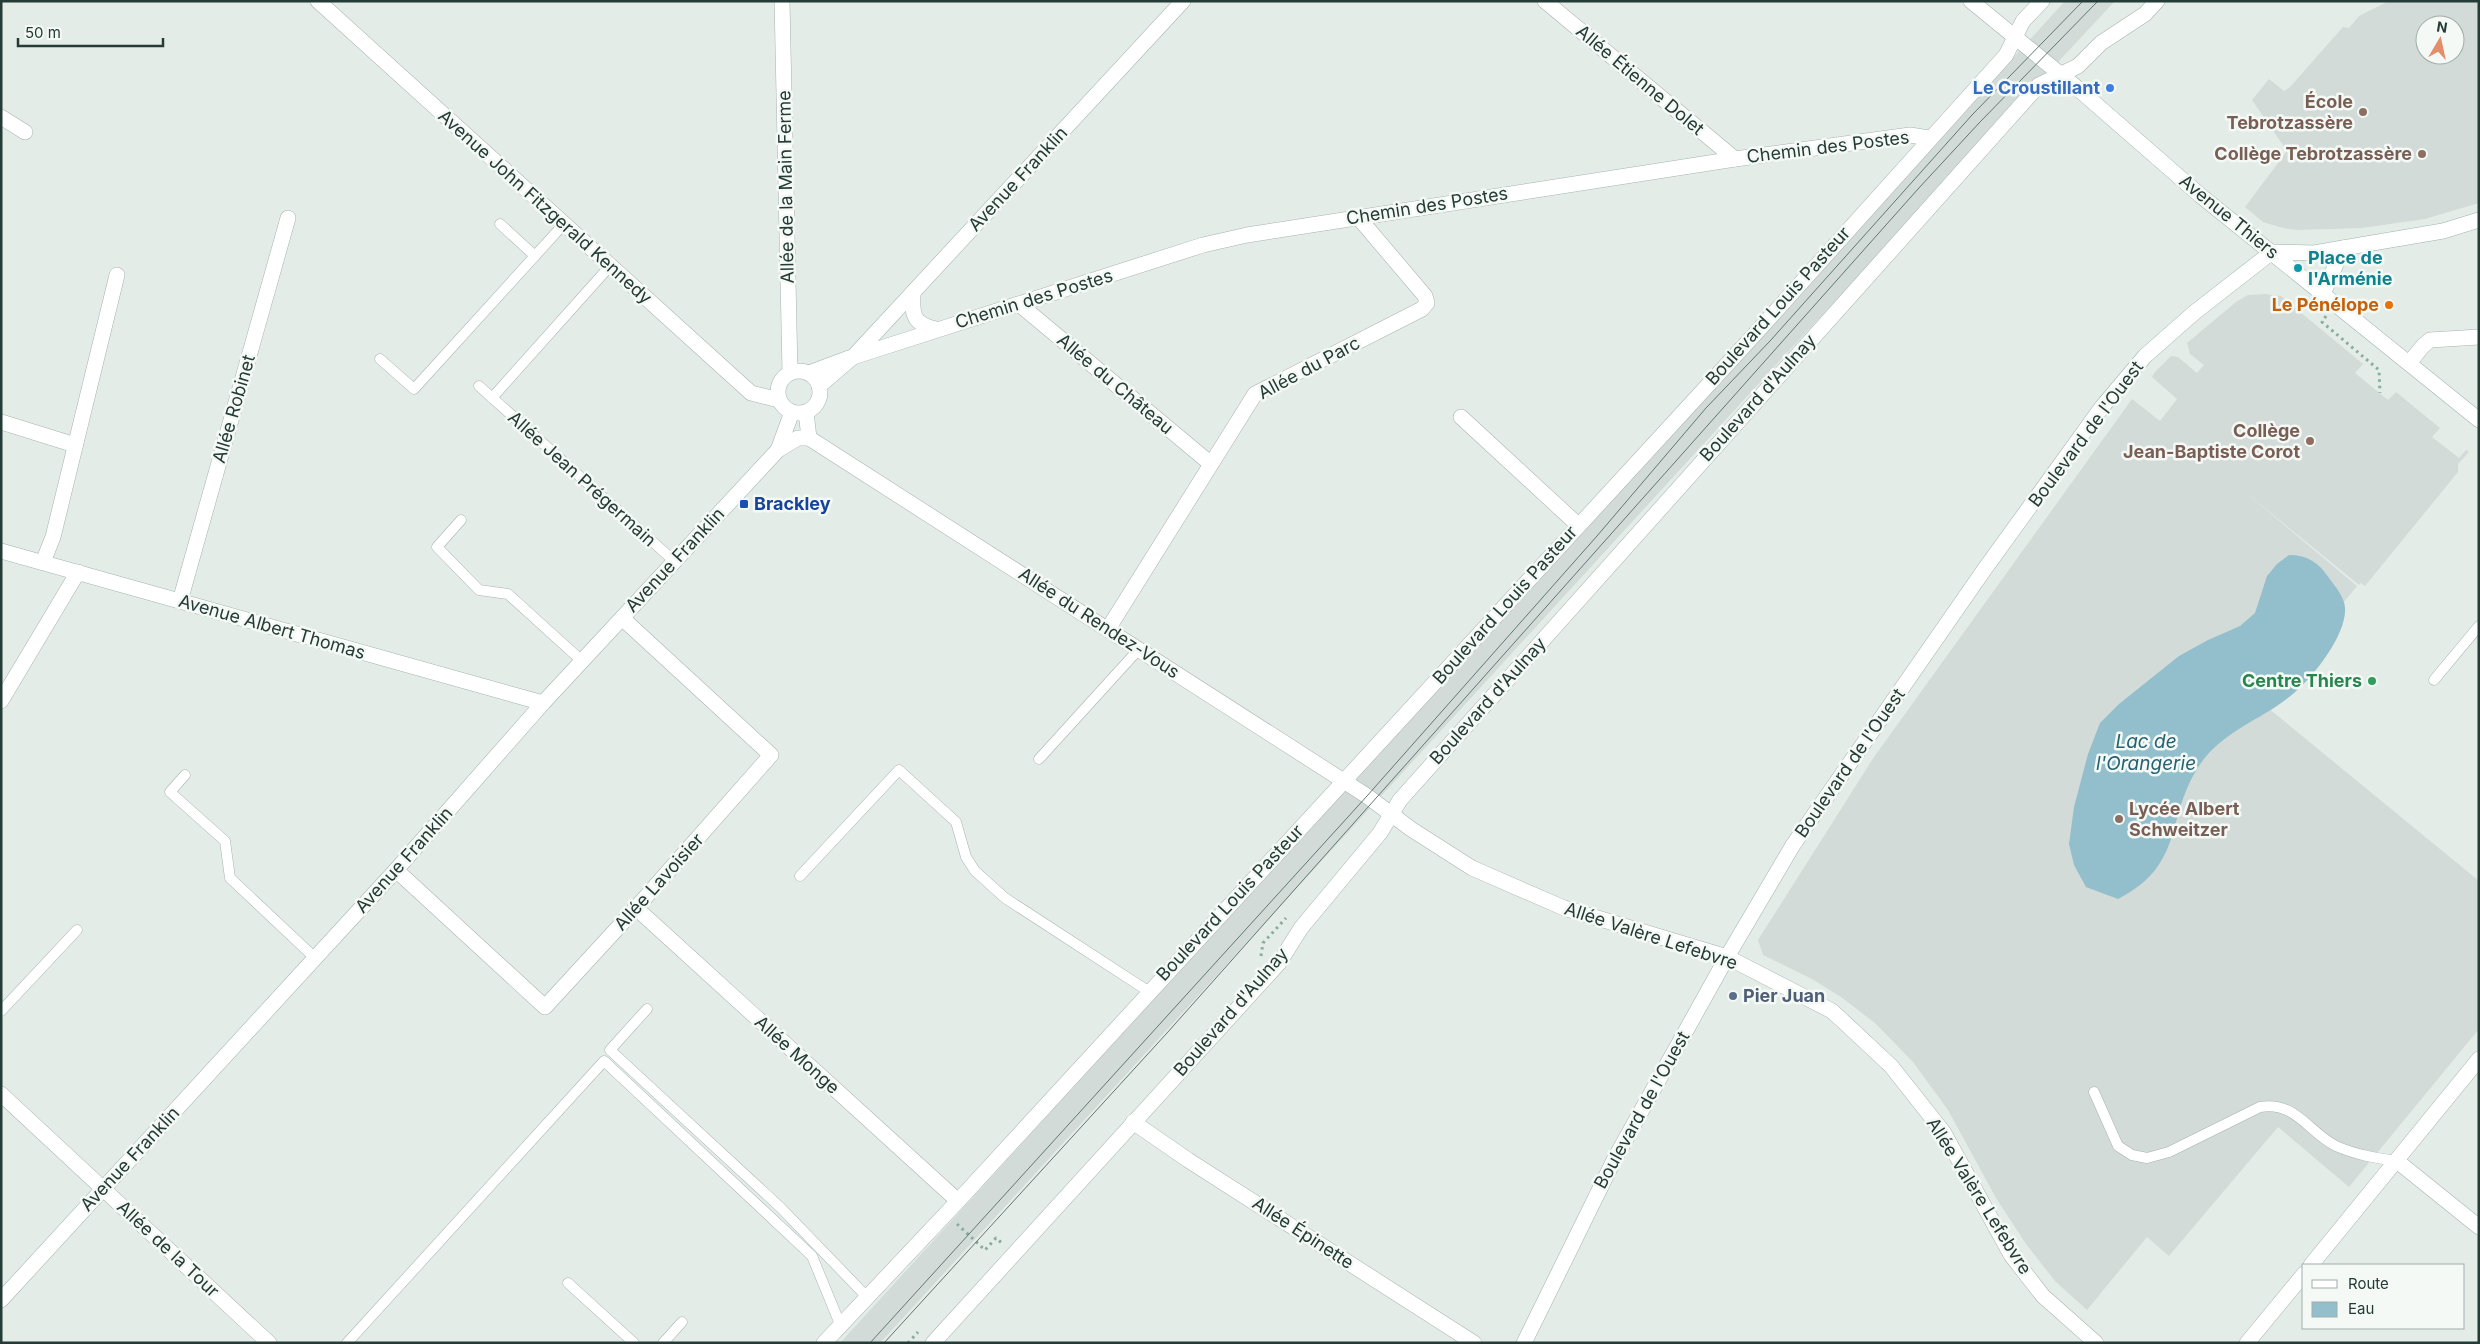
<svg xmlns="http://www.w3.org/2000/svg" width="2480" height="1344" font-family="Inter,sans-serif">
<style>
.built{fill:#d2dbd8;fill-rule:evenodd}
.water{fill:#92bfcb}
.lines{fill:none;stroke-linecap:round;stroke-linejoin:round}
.lane-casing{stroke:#a7b3af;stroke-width:11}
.street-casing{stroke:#a7b3af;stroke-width:16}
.secondary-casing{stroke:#a0b3ad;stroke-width:16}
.path{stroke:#87aca2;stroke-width:3;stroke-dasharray:2.5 4;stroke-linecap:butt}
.lane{stroke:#fff;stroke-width:10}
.street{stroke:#fff;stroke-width:15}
.secondary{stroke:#fff;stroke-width:15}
.tram{stroke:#607772;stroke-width:1}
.shop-dot{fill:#3f7fe0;stroke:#f4f9f6;stroke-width:2}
.education-dot{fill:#8d6e63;stroke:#f4f9f6;stroke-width:2}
.culture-dot{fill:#0f9aa8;stroke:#f4f9f6;stroke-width:2}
.food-dot{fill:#e8710a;stroke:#f4f9f6;stroke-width:2}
.transit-dot{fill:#1a4fb4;stroke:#f4f9f6;stroke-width:2}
.leisure-dot{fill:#2e9e5b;stroke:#f4f9f6;stroke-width:2}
.service-dot{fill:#5c6f8a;stroke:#f4f9f6;stroke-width:2}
.labels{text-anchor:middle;stroke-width:5;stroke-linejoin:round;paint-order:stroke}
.street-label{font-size:18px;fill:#253b36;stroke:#f4f9f6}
.shop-label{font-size:18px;font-weight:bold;fill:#366cbe;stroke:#f4f9f6;text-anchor:end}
.education-label{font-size:18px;font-weight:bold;fill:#785e54;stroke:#f4f9f6;text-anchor:end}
.culture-label{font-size:18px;font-weight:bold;fill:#0d838f;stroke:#f4f9f6;text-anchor:start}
.food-label{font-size:18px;font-weight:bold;fill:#c56008;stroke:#f4f9f6;text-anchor:end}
.transit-label{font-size:18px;font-weight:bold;fill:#164399;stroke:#f4f9f6;text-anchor:start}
.leisure-label{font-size:18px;font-weight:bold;fill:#27864d;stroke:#f4f9f6;text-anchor:end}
.service-label{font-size:18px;font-weight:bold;fill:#4e5e75;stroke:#f4f9f6;text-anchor:start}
.water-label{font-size:19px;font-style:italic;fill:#256171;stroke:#f4f9f6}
</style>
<rect width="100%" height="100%" fill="#e4ece8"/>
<!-- built -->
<g class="built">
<polygon points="2065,1 2115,1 1785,355 880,1343 840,1343"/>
<path d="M 2389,1 L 2479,1 L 2479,203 L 2425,219 L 2362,228 L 2297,230 L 2283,228 L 2263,222 L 2245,207 L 2287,151 L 2252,100 L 2269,79 L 2284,91 L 2290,87 L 2343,27 L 2349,28 L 2359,16 ZM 2425,25 L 2455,25 L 2455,55 L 2425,55 Z"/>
<polygon points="2265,294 2281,296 2363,364 2355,373 2388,400 2396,392 2440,428 2432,437 2459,458 2466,450 2469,452 2458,464 2458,472 2365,586 2361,583 2359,585 2239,487 2357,586 2262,703 2479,881 2479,1029 2349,1187 2278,1127 2169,1256 2147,1237 2087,1310 2055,1281 2026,1244 1996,1198 1948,1110 1913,1062 1875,1023 1841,997 1812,979 1763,955 1758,940 1874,757 2132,399 2160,421 2177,399 2152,377 2155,372 2171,356 2178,357 2197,373 2204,365 2190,354 2187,343 2236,302 2248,295"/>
</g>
<!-- water -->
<path class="water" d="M 2289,555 C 2308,555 2319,563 2329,578 C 2335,586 2345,598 2345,608 C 2347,634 2314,676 2294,693 C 2264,719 2225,729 2201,763 C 2164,816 2187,864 2118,899 L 2086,887 L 2074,865 L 2069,844 L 2074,807 L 2088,754 L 2100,723 L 2119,704 L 2179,656 L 2208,640 L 2240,626 L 2255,613 L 2267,576 L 2277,564 Z"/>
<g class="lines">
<defs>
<g id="lane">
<polyline points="500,224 535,256"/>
<polyline points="380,359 414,389 563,225"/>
<polyline points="479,386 673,560"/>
<polyline points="492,398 610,266"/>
<polyline points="461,520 437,547 479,590 508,594 582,661"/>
<polyline points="2434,680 2479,626"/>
<polyline points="1039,759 1139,649"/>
<polyline points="185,775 170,792 225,841 230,878 315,958"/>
<polyline points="800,876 899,770 956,822 966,857 975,871 1005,898 1148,991"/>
<polyline points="647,1009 610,1050 780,1207 868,1298"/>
<polyline points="1,1011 77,930"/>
<path d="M 2094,1092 L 2118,1146 L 2132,1155 L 2147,1158 L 2169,1152 L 2260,1107 C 2296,1101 2308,1132 2336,1146 C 2356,1155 2376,1158 2397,1161"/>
<polyline points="568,1283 634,1343"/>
<polyline points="347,1343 604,1061 812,1256 840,1324"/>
<polyline points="663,1343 682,1322"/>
</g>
<g id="street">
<polyline points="318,1 751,393 779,400"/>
<polyline points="782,1 790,373"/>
<polyline points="1545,1 1735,159"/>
<polyline points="1,117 25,132"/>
<path d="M 913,294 C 912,315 913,324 936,329"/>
<polyline points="1019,304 1211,464"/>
<polyline points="853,357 1203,245 1247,235 1735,159 1910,135 1929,138"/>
<polyline points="2409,363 2423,346 2430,340 2479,337"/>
<polyline points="806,412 809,438 1367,796 1411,829 1472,868 1564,908 1727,957 1832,1011 1891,1066 1944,1133 2011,1255 2043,1296 2096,1343"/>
<polyline points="1461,417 1578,525"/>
<polyline points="1,422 75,445"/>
<polyline points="778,450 798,438 809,438"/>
<polyline points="43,562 53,537 117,275"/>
<polyline points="180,601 288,218"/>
<polyline points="1108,629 1255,394 1422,309 1427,303 1425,296 1358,217"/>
<polyline points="1,701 78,572"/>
<polyline points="396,870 545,1007 636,908 771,755 622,618"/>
<polyline points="636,908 958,1201"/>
<polyline points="1,1094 269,1343"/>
<polyline points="1133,1122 1188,1160 1474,1343"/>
<polyline points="2397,1161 2479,1227"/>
<polyline points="2311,1265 2479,1059"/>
<polyline points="824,1343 958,1201 1755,334 2006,55 2023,21 2042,1"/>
<polyline points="933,1343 1279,963 1301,928 1380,833 1400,800 2039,85 2078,66 2101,43 2145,14 2157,1"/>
<polyline points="2247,1343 2304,1274"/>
</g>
<g id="secondary">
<polyline points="1971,1 2076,87 2201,196 2479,420"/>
<polyline points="2323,294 2343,248"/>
<circle cx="799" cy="392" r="21"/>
<polyline points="809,373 849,358"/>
<polyline points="819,386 853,357 1183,1"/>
<polyline points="1,551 543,703"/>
<polyline points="1,1300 396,870 543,703 778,450 792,412"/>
<polyline points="1524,1343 1614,1160 1727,957 1793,845 1984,570 2102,407 2145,356 2195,312 2272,252 2314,253 2343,248 2443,231 2479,220"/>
</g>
</defs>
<!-- lane casing -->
<use href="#lane" class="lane-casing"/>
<!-- street casing -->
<use href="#street" class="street-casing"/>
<!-- secondary casing -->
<use href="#secondary" class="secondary-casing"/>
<!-- path -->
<g class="path">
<polyline points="2326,316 2322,322 2379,370 2380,393"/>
<polyline points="1261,956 1263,943 1286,918"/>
<polyline points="957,1224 985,1250 996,1238 1003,1244"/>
<polyline points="908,1343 918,1332"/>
</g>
<!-- lane -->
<use href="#lane" class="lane"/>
<!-- street -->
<use href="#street" class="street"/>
<!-- secondary -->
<use href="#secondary" class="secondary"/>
<!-- tram -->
<g class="tram">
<polyline points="870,1343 1367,796 1597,536 1706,408 1770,341 1972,115 2083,1"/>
<polyline points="884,1343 1167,1033 1918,189 1980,122 2098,1"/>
</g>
</g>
<!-- markers -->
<circle class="shop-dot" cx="2110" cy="88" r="5"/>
<g class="education-dot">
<circle cx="2363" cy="112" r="5"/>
<circle cx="2422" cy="154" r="5"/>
<circle cx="2310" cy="441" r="5"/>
<circle cx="2119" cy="819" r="5"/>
</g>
<circle class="culture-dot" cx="2298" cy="268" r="5"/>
<circle class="food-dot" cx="2389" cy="305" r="5"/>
<rect class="transit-dot" x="739" y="499" width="10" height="10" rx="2.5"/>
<circle class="leisure-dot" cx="2372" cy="681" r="5"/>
<circle class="service-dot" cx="1733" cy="996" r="5"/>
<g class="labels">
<!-- street labels -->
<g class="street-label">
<text transform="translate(1640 80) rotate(40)" y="6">Allée Étienne Dolet</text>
<text transform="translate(1828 147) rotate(-7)" y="6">Chemin des Postes</text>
<text transform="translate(1018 179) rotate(-47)" y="6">Avenue Franklin</text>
<text transform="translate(786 187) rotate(-91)" y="6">Allée de la Main Ferme</text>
<text transform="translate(1427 206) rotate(-9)" y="6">Chemin des Postes</text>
<text transform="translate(545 207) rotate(42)" y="6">Avenue John Fitzgerald Kennedy</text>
<text transform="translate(2229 217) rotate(39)" y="6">Avenue Thiers</text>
<text transform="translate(1034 299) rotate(-17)" y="6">Chemin des Postes</text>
<text transform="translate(1778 306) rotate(-48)" y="6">Boulevard Louis Pasteur</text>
<text transform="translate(1309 368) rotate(-28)" y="6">Allée du Parc</text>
<text transform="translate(1115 384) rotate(40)" y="6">Allée du Château</text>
<text transform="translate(1758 398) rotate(-48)" y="6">Boulevard d'Aulnay</text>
<text transform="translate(234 409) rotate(-74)" y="6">Allée Robinet</text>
<text transform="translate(2086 434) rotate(-53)" y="6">Boulevard de l'Ouest</text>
<text transform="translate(582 479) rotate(42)" y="6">Allée Jean Prégermain</text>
<text transform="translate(675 560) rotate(-47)" y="6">Avenue Franklin</text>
<text transform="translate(1505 605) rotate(-48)" y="6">Boulevard Louis Pasteur</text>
<text transform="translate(1099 623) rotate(33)" y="6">Allée du Rendez-Vous</text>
<text transform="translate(272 627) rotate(16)" y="6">Avenue Albert Thomas</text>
<text transform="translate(1488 701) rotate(-48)" y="6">Boulevard d'Aulnay</text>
<text transform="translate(1850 763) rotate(-55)" y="6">Boulevard de l'Ouest</text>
<text transform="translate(404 860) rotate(-48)" y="6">Avenue Franklin</text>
<text transform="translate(659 882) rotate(-48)" y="6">Allée Lavoisier</text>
<text transform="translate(1230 903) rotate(-47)" y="6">Boulevard Louis Pasteur</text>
<text transform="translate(1651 936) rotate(18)" y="6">Allée Valère Lefebvre</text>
<text transform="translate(1231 1012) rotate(-49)" y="6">Boulevard d'Aulnay</text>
<text transform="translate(797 1055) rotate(42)" y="6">Allée Monge</text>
<text transform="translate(1642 1110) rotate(-61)" y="6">Boulevard de l'Ouest</text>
<text transform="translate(130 1159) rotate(-47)" y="6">Avenue Franklin</text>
<text transform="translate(1979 1196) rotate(58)" y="6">Allée Valère Lefebvre</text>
<text transform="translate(1303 1233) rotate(33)" y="6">Allée Épinette</text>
<text transform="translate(168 1249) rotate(43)" y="6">Allée de la Tour</text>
</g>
<!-- shop labels -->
<g class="shop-label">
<text x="2100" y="94">Le Croustillant</text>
</g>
<!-- education labels -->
<g class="education-label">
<text x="2353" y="108">École<tspan x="2353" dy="21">Tebrotzassère</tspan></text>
<text x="2412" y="160">Collège Tebrotzassère</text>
<text x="2300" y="437">Collège<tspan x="2300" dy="21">Jean-Baptiste Corot</tspan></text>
<text x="2129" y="815" text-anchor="start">Lycée Albert<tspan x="2129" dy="21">Schweitzer</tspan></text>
</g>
<!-- culture labels -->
<g class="culture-label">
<text x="2308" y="264">Place de<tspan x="2308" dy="21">l'Arménie</tspan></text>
</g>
<!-- food labels -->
<g class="food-label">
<text x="2379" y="311">Le Pénélope</text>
</g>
<!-- transit labels -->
<g class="transit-label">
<text x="754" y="510">Brackley</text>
</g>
<!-- leisure labels -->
<g class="leisure-label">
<text x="2362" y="687">Centre Thiers</text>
</g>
<!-- service labels -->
<g class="service-label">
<text x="1743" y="1002">Pier Juan</text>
</g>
<!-- water labels -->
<g class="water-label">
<text x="2146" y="748">Lac de<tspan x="2146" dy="22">l'Orangerie</tspan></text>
</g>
</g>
<!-- border -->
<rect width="2480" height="1344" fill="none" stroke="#253b36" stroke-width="5"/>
<!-- legend -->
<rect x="2302" y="1264" width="162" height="65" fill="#f4f9f6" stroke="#a1ada9"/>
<rect x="2312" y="1280" width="25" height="8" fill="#ffffff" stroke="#a1ada9"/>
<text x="2348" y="1289" font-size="15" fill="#253b36">Route</text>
<rect x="2312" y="1302" width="25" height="15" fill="#92bfcb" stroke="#a1ada9"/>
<text x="2348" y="1314" font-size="15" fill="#253b36">Eau</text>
<!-- north arrow -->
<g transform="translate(2440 40) rotate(9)"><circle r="24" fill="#f4f9f6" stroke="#a1ada9"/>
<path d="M0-4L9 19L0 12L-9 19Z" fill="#e38d6a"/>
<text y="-8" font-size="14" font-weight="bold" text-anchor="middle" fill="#253b36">N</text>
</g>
<!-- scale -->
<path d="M18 38v8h145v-8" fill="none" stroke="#253b36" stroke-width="2.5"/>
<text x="25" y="38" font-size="15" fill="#253b36" stroke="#f4f9f6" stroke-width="4" paint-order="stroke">50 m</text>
</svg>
